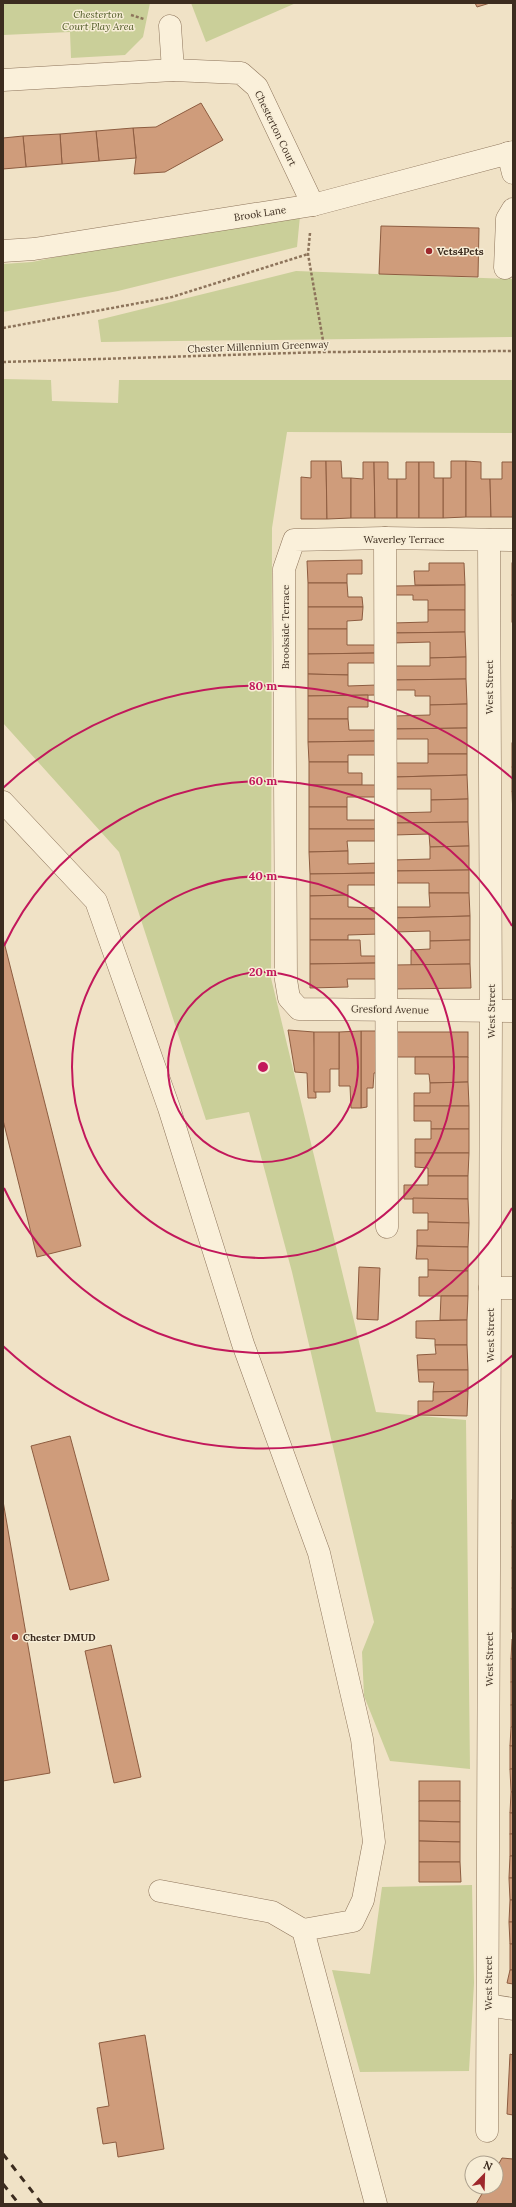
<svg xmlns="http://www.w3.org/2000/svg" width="516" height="2207" font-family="Lora,serif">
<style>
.green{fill:#cacf99}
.building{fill:#cf9c7b;stroke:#8d5c40}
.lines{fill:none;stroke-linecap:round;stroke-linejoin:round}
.minor-casing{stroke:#8d745b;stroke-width:23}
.path{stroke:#8d745b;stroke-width:2.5;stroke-dasharray:3 2;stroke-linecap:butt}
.minor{stroke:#faf0da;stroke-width:22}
.rail{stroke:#3c2c1f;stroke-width:3;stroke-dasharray:7 7;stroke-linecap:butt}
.ring{fill:none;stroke:#c2185b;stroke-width:2}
.poi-dot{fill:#9e282c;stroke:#f7edd6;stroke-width:1.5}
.labels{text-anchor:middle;stroke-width:3;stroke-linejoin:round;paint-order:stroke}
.park-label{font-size:10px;font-style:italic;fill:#4e5925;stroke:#f7edd6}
.street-label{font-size:10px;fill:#3c2c1f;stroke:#f7edd6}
.poi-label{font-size:10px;font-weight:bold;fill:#3c2c1f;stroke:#f7edd6;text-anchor:start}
.centre{fill:#c2185b;stroke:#f7edd6;stroke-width:2}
.ring-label{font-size:12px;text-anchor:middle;font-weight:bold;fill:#c2185b;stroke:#f7edd6;stroke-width:3;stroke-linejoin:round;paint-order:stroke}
</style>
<rect width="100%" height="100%" fill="#f0e2c6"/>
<!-- green -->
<g class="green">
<polygon points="3,3 150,3 143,37 125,55 71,58 70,32 3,35"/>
<polygon points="191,3 296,3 206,42"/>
<polygon points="300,216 297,247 118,291 3,312 3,264 32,262 120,244"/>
<polygon points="296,271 513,279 513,337 101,342 98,320"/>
<polygon points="3,379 51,380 52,401 118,403 119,380 513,380 513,433 287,432 272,528 271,978 376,1412 466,1420 470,1769 390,1761 364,1696 362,1652 374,1622 292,1272 249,1112 206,1120 119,852 3,723"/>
<polygon points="472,1885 474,1983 469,2071 360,2072 332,1970 370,1974 382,1887"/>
</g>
<!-- building -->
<g class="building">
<polygon points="475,3 490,3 477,7"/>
<polygon points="201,103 223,140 165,172 134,174 136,158 133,128 156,127"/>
<polygon points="133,128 136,158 99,161 96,131"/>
<polygon points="96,131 99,161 62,164 60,134"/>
<polygon points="60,134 62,164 26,167 23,136"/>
<polygon points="23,136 26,167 3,169 3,138"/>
<polygon points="381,226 479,228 478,277 379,274"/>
<polygon points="311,461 326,461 327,519 301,519 301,477 311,478"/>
<polygon points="326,461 341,461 342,478 351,478 351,518 327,519"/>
<polygon points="451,461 466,461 466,517 443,518 443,478 451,478"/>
<polygon points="466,461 481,462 481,479 490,479 491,517 466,517"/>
<polygon points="363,462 374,462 375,518 351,518 351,478 363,479"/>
<polygon points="374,462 388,462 388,479 397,479 397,518 375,518"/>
<polygon points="406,462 419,462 419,518 397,518 397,479 406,479"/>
<polygon points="419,462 434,462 434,478 443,478 443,518 419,518"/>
<polygon points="502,462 513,462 513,517 491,517 490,479 502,479"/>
<polygon points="362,560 362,574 347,574 347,583 308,583 307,561"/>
<polygon points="429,563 464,563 465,585 415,585 414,571 429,571"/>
<rect x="512" y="563" width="1" height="32"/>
<polygon points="308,583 347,583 348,597 362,597 363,607 308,607"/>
<polygon points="465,585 465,610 428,610 428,600 413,600 413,595 394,595 395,586"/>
<rect x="512" y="595" width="1" height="27"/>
<polygon points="308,607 363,607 362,620 347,621 347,629 308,629"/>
<polygon points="428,610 465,610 465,632 393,633 393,623 428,622"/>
<polygon points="308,629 347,629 347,645 377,645 378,653 308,654"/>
<polygon points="465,632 466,657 430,658 430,642 393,643 393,633"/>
<polygon points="378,653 378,663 348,663 348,675 308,674 308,654"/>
<polygon points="466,657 466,679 393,680 393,666 430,666 430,658"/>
<polygon points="308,674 348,675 348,686 377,685 377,695 308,696"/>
<polygon points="466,679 467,704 430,705 430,696 415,696 415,690 394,690 393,680"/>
<polygon points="368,695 368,707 348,707 348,719 308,719 308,696"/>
<polygon points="467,704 467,728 394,729 394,716 430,715 430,705"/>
<polygon points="308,719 348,719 349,730 378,730 378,741 308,742"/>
<polygon points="467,728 467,754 428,754 428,739 394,739 394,729"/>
<polygon points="378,741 378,755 348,755 348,762 309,762 308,742"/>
<rect x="512" y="743" width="1" height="24"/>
<polygon points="428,754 467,754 467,775 395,777 395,763 428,763"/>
<polygon points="309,762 348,762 348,773 362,773 362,785 309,785"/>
<rect x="512" y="767" width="1" height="24"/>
<polygon points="467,775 468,799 431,800 431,789 396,789 395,777"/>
<polygon points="309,785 378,785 379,797 347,797 347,807 309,807"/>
<polygon points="512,791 513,791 513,817"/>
<polygon points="468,799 468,822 394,823 394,813 431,812 431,800"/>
<polygon points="309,807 347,807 347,820 378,820 378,829 309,829"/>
<polygon points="468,822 469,846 430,847 429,834 394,835 394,823"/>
<polygon points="309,829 378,829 378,841 347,841 348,851 309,852"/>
<polygon points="469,846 469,870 395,871 394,860 430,859 430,847"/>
<polygon points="348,851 348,864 378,863 378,873 310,874 309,852"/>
<polygon points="469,870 469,893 429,893 429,883 395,883 395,871"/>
<polygon points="378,873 378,885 348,885 348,895 310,896 310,874"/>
<polygon points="429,893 469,893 470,916 394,918 394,907 430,907"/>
<polygon points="348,895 348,907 378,908 379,919 310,919 310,896"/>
<polygon points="470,916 470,940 430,941 430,931 394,932 394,918"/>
<polygon points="310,919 379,919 379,934 348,935 348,940 310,940"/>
<polygon points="3,938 81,1246 37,1257 3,1120"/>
<polygon points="310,940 360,940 361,956 378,956 378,963 310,964"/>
<polygon points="470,940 470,964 411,965 411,950 430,949 430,941"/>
<polygon points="378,963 378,979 347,979 348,987 310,988 310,964"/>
<polygon points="470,964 471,988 393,989 393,965"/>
<polygon points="288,1030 314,1032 316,1098 308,1098 307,1073 295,1072"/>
<polygon points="361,1031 379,1031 380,1072 374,1073 373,1088 367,1088 367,1107 361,1108"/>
<polygon points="361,1031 361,1108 351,1108 350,1086 339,1086 339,1032"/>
<polygon points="314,1032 339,1032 339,1069 330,1069 330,1092 314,1092"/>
<rect x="396" y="1032" width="72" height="25"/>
<polygon points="415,1057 468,1057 468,1082 430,1083 429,1074 415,1074"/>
<polygon points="468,1082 469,1106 414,1106 414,1093 430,1093 430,1083"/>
<polygon points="414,1106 469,1106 469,1129 431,1129 431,1121 414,1121"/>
<polygon points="431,1129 469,1129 469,1153 415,1153 415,1139 431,1139"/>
<polygon points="415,1153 469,1153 468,1176 428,1176 428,1168 415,1167"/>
<polygon points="428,1176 468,1176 468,1199 404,1199 404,1185 428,1185"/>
<polygon points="413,1198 468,1199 469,1223 428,1222 428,1213 413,1213"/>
<polygon points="428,1222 469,1223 468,1247 417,1246 417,1230 428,1230"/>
<polygon points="417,1246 468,1247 468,1271 428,1270 428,1259 416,1259"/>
<polygon points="359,1267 380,1268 378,1320 357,1319"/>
<polygon points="428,1270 468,1271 468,1296 419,1296 419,1277 428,1277"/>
<polygon points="441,1296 468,1296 467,1320 440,1320"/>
<polygon points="467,1320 467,1345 435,1345 435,1339 416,1338 416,1321"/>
<polygon points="435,1345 467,1345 468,1370 418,1370 417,1355 436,1354"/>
<polygon points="418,1370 468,1370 468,1391 433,1392 434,1382 419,1382"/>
<polygon points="468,1391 467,1416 418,1415 418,1401 433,1401 433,1392"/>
<polygon points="70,1436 109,1580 70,1590 31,1446"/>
<rect x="512" y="1500" width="1" height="23"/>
<polygon points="3,1501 50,1773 3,1781"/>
<rect x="512" y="1523" width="1" height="24"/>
<rect x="512" y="1547" width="1" height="21"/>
<rect x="512" y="1568" width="1" height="20"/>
<rect x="512" y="1588" width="1" height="21"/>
<rect x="512" y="1609" width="1" height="23"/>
<polygon points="512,1639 513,1639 513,1659 511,1659"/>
<polygon points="111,1645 141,1777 114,1783 85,1651"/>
<rect x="511" y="1659" width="2" height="23"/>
<rect x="511" y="1682" width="2" height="23"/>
<rect x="511" y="1705" width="2" height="22"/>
<polygon points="511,1727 513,1727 513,1746 510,1746"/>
<rect x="510" y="1746" width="3" height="23"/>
<polygon points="510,1769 513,1769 513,1792 511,1792"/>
<rect x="419" y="1781" width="41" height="20"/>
<polygon points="511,1792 513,1792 513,1813 510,1813"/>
<polygon points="419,1801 460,1801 460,1822 419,1821"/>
<rect x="510" y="1813" width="3" height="21"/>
<polygon points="419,1821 460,1822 460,1842 419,1841"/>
<rect x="510" y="1834" width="3" height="22"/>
<polygon points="419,1841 460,1842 460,1862 419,1862"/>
<polygon points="510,1856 513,1856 513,1878 509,1878"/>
<polygon points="419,1862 460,1862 461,1882 419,1882"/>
<polygon points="509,1878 513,1878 513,1900 510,1900"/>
<polygon points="510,1900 513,1900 513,1922 509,1922"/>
<polygon points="509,1922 513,1922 513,1944 510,1944"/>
<rect x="510" y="1944" width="3" height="26"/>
<polygon points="510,1970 513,1970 513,1984 507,1983"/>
<polygon points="145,2035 164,2149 118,2157 116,2142 103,2144 97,2108 109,2106 99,2043"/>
<polygon points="510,2054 513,2055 513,2115 507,2114"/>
<polygon points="502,2158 513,2159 513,2204 476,2204 486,2187 496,2187 496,2169"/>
</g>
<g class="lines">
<defs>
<g id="minor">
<polyline points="170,26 173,70"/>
<polyline points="3,80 173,70 241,73 257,87 313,205"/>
<polyline points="508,153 513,173"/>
<polyline points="3,251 34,249 313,205 513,152"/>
<polyline points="505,268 507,219 513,209"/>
<polyline points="385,538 387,1227"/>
<polyline points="513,540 385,538 294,540 284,569 286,980 289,998 299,1009 513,1011"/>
<polyline points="3,802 96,901 169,1108 243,1344 319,1553 362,1739 374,1842 363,1900 353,1921 303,1930"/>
<polyline points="490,1288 513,1288"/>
<polyline points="160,1891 272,1912 303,1930 376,2204"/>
<polyline points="488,2005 513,2009"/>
<polyline points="487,2131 491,1011 489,540"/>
</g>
</defs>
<!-- minor casing -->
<use href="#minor" class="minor-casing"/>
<!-- path -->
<g class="path">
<polyline points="131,15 144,19"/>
<polyline points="310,233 308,254 325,352"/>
<polyline points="3,328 172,297 308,254"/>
<polyline points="3,362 325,352 513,351"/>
</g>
<!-- minor -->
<use href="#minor" class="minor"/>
<!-- rail -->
<g class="rail">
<polyline points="3,2154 42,2204"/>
<polyline points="3,2184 19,2204"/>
</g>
</g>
<!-- distance rings -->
<g class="ring">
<circle cx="263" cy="1067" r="95"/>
<circle cx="263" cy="1067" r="191"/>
<path d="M512 1208A286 286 0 0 1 4 1188M4 946A286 286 0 0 1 512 926"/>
<path d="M513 1355A381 381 0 0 1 3 1346M3 788A381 381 0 0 1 513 779"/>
</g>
<!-- markers -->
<g class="poi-dot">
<circle cx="429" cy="251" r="4"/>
<circle cx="15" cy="1637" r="4"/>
</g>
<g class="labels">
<!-- park labels -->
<g class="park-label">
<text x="98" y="18">Chesterton<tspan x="98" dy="12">Court Play Area</tspan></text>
</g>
<!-- street labels -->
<g class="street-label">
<text transform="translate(276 128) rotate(64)" y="4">Chesterton Court</text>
<text transform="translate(260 213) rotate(-9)" y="4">Brook Lane</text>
<text transform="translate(258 346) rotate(-2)" y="4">Chester Millennium Greenway</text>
<text x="404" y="543">Waverley Terrace</text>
<text transform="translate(285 627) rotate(-90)" y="4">Brookside Terrace</text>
<text transform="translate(489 687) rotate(-90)" y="4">West Street</text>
<text transform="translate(390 1009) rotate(1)" y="4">Gresford Avenue</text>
<text transform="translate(491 1011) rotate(-90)" y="4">West Street</text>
<text transform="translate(490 1335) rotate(-90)" y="4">West Street</text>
<text transform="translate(489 1659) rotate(-90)" y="4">West Street</text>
<text transform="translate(488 1983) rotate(-90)" y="4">West Street</text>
</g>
<!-- poi labels -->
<g class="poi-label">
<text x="437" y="255">Vets4Pets</text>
<text x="23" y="1641">Chester DMUD</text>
</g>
</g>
<circle cx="263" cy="1067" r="6" class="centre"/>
<g class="ring-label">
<text x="263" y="690">80 m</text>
<text x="263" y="785">60 m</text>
<text x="263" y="880">40 m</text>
<text x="263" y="976">20 m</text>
</g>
<!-- border -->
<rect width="516" height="2207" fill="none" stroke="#3c2c1f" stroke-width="8"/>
<!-- north arrow -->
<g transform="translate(484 2175) rotate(23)"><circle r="19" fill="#f7edd6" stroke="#aca08d"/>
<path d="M0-3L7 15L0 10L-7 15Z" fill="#9e282c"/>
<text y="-6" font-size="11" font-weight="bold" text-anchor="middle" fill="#3c2c1f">N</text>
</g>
</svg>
